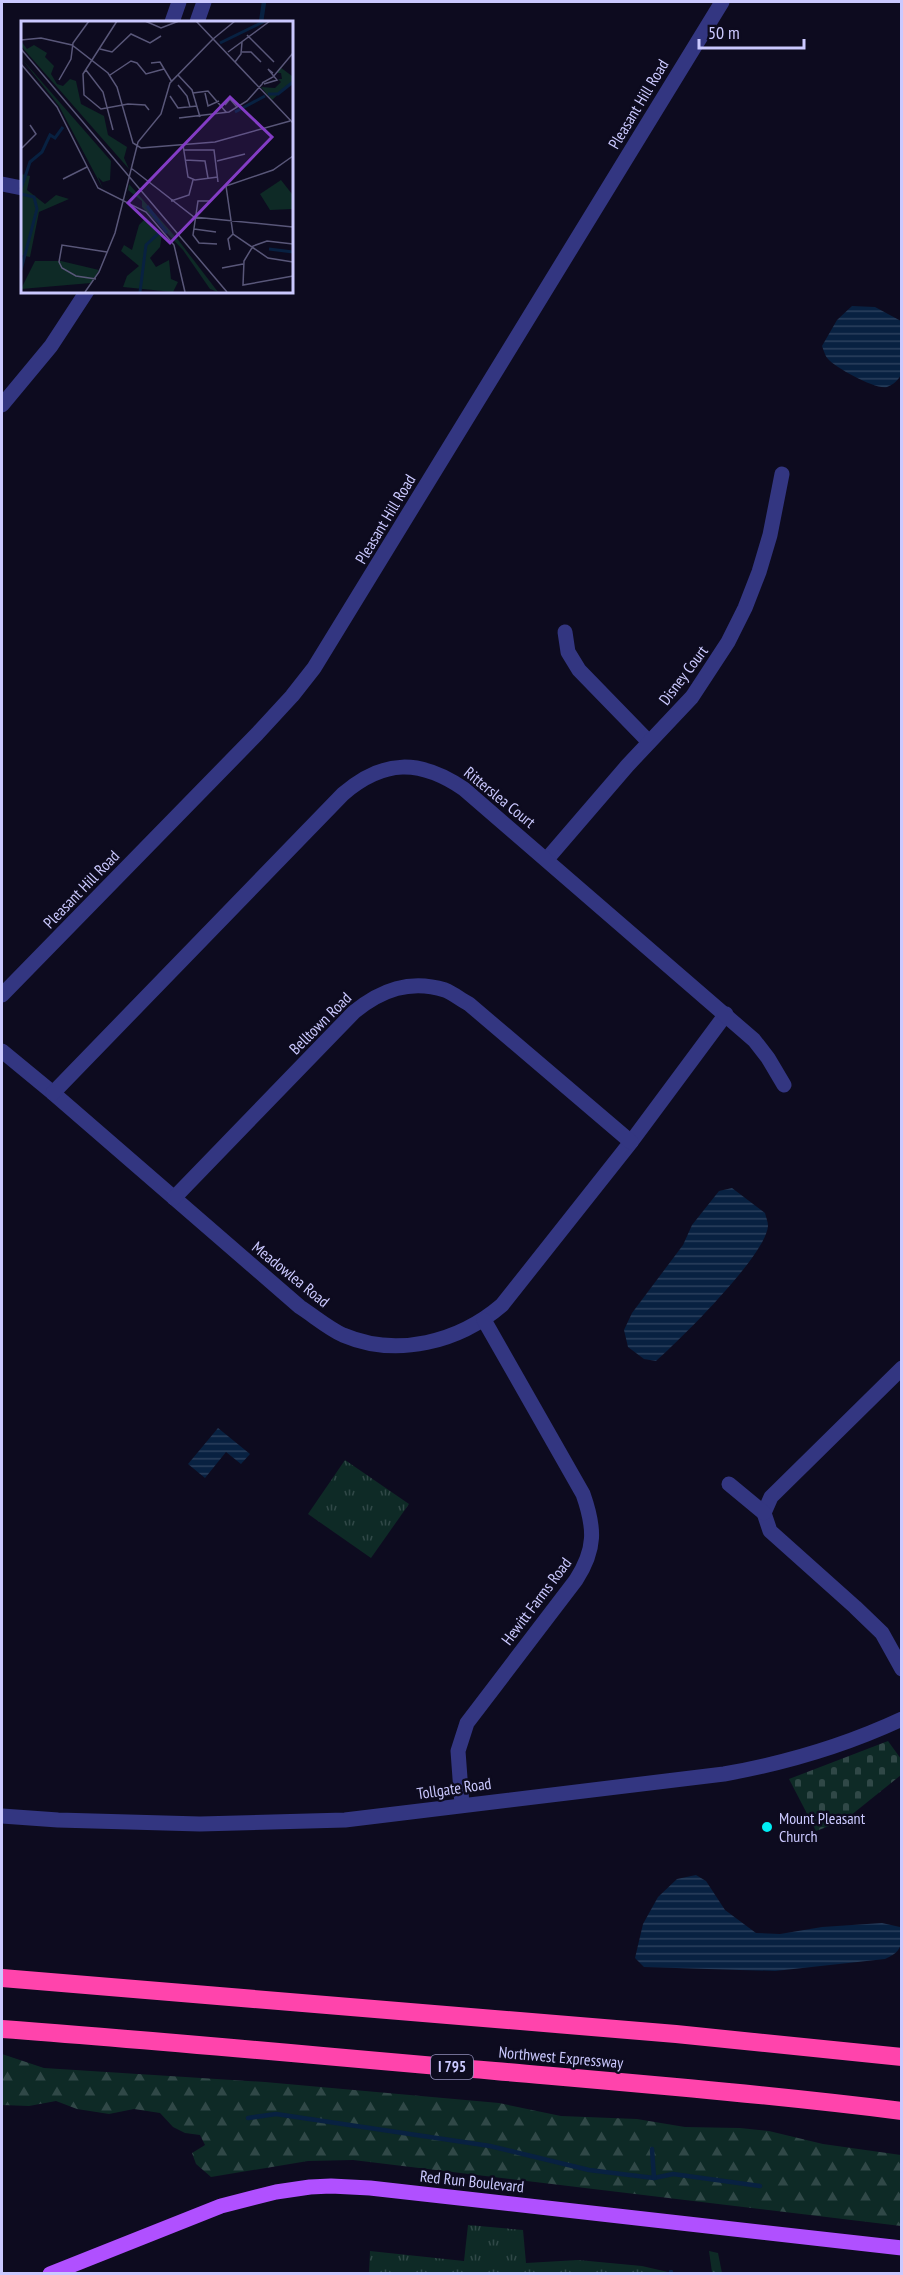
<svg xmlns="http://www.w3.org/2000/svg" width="903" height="2275" font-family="'PT Sans Narrow',sans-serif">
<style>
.forest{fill:url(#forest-firs)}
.cemetery{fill:url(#cemetery-stones)}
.park{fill:url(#park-tufts)}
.water{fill:url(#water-rules)}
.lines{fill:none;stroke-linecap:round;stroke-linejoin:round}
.stream{stroke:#082141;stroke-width:4.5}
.minor{stroke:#333681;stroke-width:15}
.major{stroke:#b050ff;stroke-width:15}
.highway{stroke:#ff44ac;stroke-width:18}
.poi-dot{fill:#00eef4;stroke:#0d0b1f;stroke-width:2}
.labels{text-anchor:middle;stroke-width:5;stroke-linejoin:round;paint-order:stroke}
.shield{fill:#0d0b1f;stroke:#9290bc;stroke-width:1.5}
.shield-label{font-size:15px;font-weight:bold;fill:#cbc9ff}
.street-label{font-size:16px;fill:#cbc9ff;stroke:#0d0b1f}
.poi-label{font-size:16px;fill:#cbc9ff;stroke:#0d0b1f;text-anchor:start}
.inset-river{fill:none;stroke:#082141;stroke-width:3}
.inset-road{fill:none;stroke:#595779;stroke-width:1.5}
.view{fill:#833cc5;fill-opacity:0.15;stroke:#833cc5;stroke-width:3}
.inset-edge{fill:none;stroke:#cbc9ff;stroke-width:3}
</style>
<defs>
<pattern id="forest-firs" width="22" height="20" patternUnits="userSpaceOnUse" patternTransform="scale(1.5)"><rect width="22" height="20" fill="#0e2a26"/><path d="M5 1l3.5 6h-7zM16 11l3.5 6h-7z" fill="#304847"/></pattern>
<pattern id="cemetery-stones" width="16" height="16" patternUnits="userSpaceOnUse" patternTransform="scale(1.5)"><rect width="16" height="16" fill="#0e2a26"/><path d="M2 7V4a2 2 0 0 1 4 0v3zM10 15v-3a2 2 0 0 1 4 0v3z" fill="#304847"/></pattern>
<pattern id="park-tufts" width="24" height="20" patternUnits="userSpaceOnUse" patternTransform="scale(1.5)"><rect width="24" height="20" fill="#0e2a26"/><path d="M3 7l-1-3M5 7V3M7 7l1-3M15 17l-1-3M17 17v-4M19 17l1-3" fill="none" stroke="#304847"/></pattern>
<pattern id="water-rules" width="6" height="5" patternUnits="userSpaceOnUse" patternTransform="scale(1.5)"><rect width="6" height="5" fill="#082141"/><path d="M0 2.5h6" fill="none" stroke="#2b405e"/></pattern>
</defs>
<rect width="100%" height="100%" fill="#0d0b1f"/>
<!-- forest -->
<polygon class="forest" points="2,2054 44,2068 265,2082 499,2103 561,2116 637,2119 685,2127 740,2128 769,2131 823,2144 901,2155 901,2226 353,2160 308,2161 211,2177 196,2164 192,2153 205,2145 200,2135 185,2133 173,2127 160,2113 134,2109 109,2114 77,2109 56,2101 29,2106 2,2105"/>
<!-- cemetery -->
<polygon class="cemetery" points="888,1741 901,1759 901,1775 845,1820 816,1831 789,1779"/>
<!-- park -->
<g class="park">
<polygon points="345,1460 409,1504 371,1558 308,1514"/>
<polygon points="468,2225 523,2230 526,2263 578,2260 642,2266 668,2272 712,2272 709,2251 718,2253 722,2273 369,2273 370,2251 464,2261"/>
</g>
<!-- water -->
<g class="water">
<path d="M 852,306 L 875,307 L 901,321 L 901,375 C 898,380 893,385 887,387 C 876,390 836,368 828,359 C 825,356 824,351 822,346 L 837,320 Z"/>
<path d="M 732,1188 L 765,1213 C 766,1217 768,1222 768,1226 C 766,1255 680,1340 656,1361 L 644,1359 L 628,1347 L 624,1330 L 632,1313 L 683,1245 L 692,1225 L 719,1191 Z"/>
<polygon points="218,1428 250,1454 241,1464 226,1452 205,1478 188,1464"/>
<path d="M 696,1875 L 706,1881 L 725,1910 L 756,1933 L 780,1934 L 822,1927 L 882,1923 L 900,1927 C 903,1946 901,1952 885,1959 L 775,1971 L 644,1967 L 635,1958 L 643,1924 L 658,1897 L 677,1879 Z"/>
</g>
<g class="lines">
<!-- stream -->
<g class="stream">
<polyline points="261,22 264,2"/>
<polyline points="248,2118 276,2114 490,2146 589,2170 654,2178 673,2174 760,2186"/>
<polyline points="652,2149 654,2178"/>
<polyline points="671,2272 671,2274"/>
</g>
<!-- minor -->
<g class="minor">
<polyline points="172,22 179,2"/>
<polyline points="197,22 204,2"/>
<polyline points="2,184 22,188"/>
<polyline points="2,405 51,346 87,291"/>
<polyline points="565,632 568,652 579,670 649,742"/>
<polyline points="547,859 627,766 692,697 728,642 745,608 759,572 770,535 782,474"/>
<polyline points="2,995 257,734 292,696 314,668 722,2"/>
<path d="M 2,1051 L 53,1093 L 300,1307 C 314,1316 328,1328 343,1335 C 397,1358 459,1342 502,1305 L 631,1142 L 726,1014"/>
<path d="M 53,1093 L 343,794 C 384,759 420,759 464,789 L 754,1040 L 768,1058 L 784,1085"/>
<path d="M 174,1198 L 354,1012 C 381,990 410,979 445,990 C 453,993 461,1000 469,1004 L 631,1142"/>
<polyline points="902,1368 771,1497 764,1513 770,1531 855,1607 882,1633 902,1669"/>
<polyline points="729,1484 764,1513"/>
<path d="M 462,1805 L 458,1751 L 467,1723 L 576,1580 C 596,1549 595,1528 583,1494 L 484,1320"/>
<path d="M 2,1816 L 58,1820 L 200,1824 L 345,1820 L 724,1774 C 786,1763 844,1746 902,1719"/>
</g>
<!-- major -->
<polyline class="major" points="50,2274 221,2206 276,2192 310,2187 331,2186 370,2188 902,2248"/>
<!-- highway -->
<g class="highway">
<polyline points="2,1978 676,2034 902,2057"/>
<path d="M 2,2029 C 166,2041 330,2057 495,2071 C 631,2083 766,2094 902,2111"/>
</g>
</g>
<!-- markers -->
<circle class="poi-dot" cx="767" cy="1827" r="6"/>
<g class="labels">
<!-- shield labels -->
<rect class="shield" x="431" y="2055" width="42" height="24" rx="4.5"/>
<g class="shield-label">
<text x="452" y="2072">I 795</text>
</g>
<!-- street labels -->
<g class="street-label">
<text transform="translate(638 104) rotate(-59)" y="6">Pleasant Hill Road</text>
<text transform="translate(385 519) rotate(-59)" y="6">Pleasant Hill Road</text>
<text transform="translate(683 675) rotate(-53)" y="6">Disney Court</text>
<text transform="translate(500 797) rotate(39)" y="6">Ritterslea Court</text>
<text transform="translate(81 889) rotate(-46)" y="6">Pleasant Hill Road</text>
<text transform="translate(320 1023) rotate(-45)" y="6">Belltown Road</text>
<text transform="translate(291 1274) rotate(39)" y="6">Meadowlea Road</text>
<text transform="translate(536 1601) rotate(-53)" y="6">Hewitt Farms Road</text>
<text transform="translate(454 1788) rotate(-8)" y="6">Tollgate Road</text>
<text transform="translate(561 2057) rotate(5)" y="6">Northwest Expressway</text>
<text transform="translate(472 2181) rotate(6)" y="6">Red Run Boulevard</text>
</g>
<!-- poi labels -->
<g class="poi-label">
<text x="779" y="1824">Mount Pleasant<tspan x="779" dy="18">Church</tspan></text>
</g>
</g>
<!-- overview -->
<g transform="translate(21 21)">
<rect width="272" height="272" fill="#0d0b1f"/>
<path d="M 260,159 L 271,173 L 271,188 L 249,189 L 239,173 ZM 14,240 L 40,240 L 78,249 L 70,262 L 0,268 Z" fill="#0e2a26"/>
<path d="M 0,20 L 6,28 L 13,24 L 26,32 L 24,36 L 33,45 L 30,53 L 36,63 L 42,65 L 49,58 L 55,60 L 60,83 L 83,95 L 87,114 L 106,126 L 103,137 L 108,148 L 0,25 ZM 0,37 L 90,140 L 89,159 L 82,161 L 77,156 L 82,168 L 38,85 ZM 108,163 L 158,220 L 197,271 L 189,268 L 162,229 L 121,186 L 121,180 L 107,169 Z" fill="#0e2a26"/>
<path d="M 259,46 L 271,55 L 271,61 L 251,79 L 240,66 L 254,67 L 260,61 L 257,58 L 261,58 L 260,52 L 256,52 ZM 0,153 L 9,155 L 6,169 L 24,183 L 35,174 L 48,178 L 18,191 L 9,236 L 0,234 ZM 125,197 L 141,213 L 139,226 L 129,237 L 135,246 L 148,239 L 150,258 L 157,261 L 152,271 L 102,266 L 106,255 L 118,245 L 100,230 L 103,224 L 111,229 L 118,204 Z" fill="#0e2a26"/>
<path class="inset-river" d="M 199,22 L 244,0M 247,73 L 257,73 L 272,61M 214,91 L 244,75M 0,168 L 9,141 L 21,131 L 29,114 L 34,117 L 42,106M 0,173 L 13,176 L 16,188 L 0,249M 126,185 L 146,212M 248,228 L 272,231M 119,271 L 125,224 L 138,212"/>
<path class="inset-road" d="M 96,0 L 62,53 L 63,74 L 80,88 L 107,83 L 124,84 L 128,89M 124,0 L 140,7 L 158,0M 175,0 L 272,102M 226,14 L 253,41M 192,18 L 214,0M 0,19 L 20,17 L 51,24 L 87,52 L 96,66 L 112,122 L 120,127 L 194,121 L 269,100M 0,28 L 206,271M 79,28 L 91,31 L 110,13 L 129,22 L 140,15M 207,31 L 249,0M 221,31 L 230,31 L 240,41M 214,41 L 220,33 L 221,21M 130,42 L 139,41 L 151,61M 0,43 L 36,86 L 77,167 L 125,191 L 153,224 L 164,271M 65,49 L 82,71 L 92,109M 89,54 L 110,40 L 116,42 L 125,53 L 143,48M 157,54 L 171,69 L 179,96M 38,59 L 50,38 L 52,22 L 68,0M 241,62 L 252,56 L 272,32M 243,63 L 256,59 L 247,48 L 252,52M 157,64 L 166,75 L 169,86M 172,72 L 187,70 L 205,91M 184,72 L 187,85 L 198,80M 149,75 L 157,87 L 176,85M 204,84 L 209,78 L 216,86M 158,97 L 208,91 L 226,80 L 242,62M 162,124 L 167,156 L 174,159 L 197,156M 1,127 L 15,113 L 9,104M 163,129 L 193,129 L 197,161M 272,135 L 252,149 L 205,165 L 212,213 L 247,237 L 272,241M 164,139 L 184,140 L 187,157M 196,140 L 224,133M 110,147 L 173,196 L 272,206M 42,158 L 66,146M 150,180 L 168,174 L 172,159M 190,180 L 177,180 L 172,214 L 178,222 L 196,223M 173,208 L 195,211M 272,223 L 246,220 L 232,225 L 223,240 L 222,264 L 272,255M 209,229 L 207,218 L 212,213M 201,247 L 222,243M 75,258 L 55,255 L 41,247 L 38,241 L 41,224 L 86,231M 64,271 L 78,251 L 94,212 L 117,121 L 140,93 L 149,62 L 192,18"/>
<path class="view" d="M 209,76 L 251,116 L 149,222 L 107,182 Z"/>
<rect width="272" height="272" class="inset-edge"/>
</g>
<!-- border -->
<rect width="903" height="2275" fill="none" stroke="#cbc9ff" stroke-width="6"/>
<!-- scale -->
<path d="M699 39v9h105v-9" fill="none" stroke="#cbc9ff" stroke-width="3"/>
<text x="708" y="39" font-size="18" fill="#cbc9ff" stroke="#0d0b1f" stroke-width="4.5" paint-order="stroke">50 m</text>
</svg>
